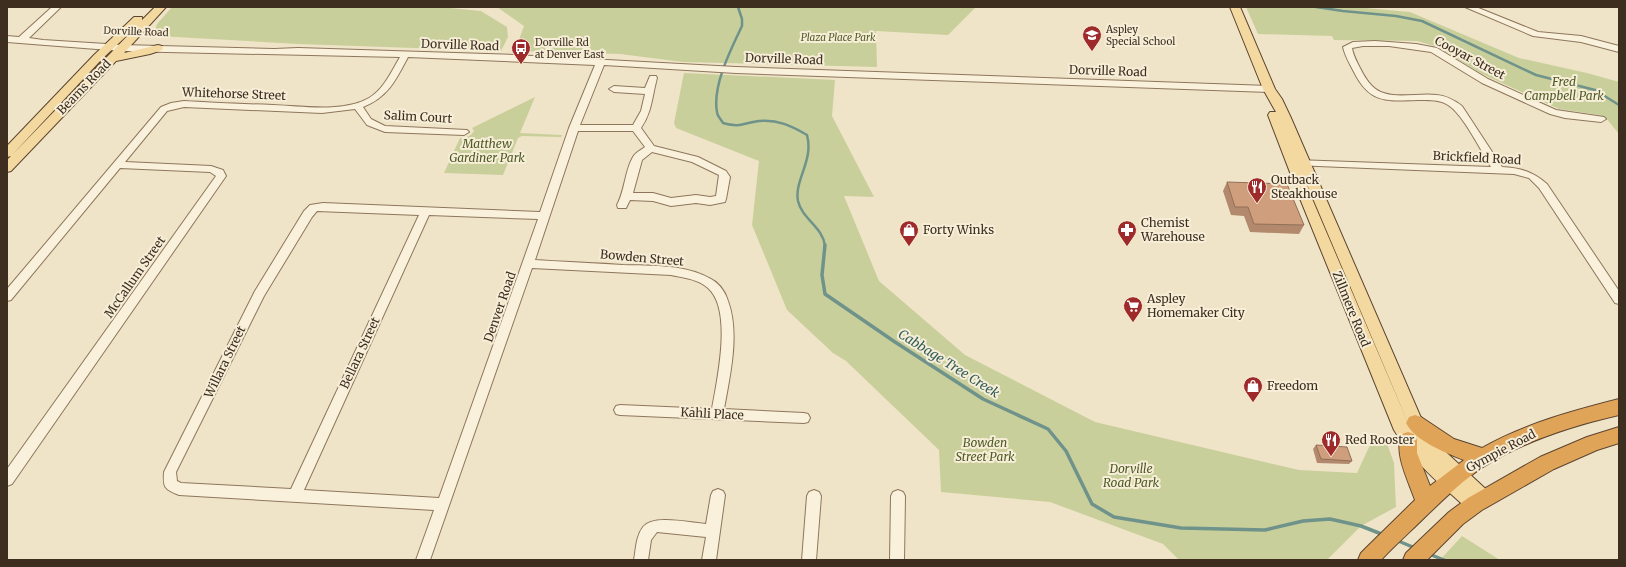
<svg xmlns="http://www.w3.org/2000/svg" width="1626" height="567" font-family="Merriweather,serif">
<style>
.green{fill:#c9cf9b}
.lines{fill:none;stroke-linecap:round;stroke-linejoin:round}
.stream-far1{stroke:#6f938a;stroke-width:2.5}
.stream{stroke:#6f938a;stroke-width:3.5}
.minor-casing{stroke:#8d765c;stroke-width:2}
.major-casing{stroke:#5b4430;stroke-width:2}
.highway-casing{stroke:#5b4430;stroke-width:2}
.minor{fill:#faf1dc;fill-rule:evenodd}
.major{fill:#f3d9a0;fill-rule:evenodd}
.highway{fill:#e0a458;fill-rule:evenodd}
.wall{fill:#b2896c}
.building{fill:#cf9f7d;stroke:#916f58}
.labels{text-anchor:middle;stroke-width:4;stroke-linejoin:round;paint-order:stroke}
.far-poi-label{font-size:10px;fill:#3d2e20;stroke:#f7eed8;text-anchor:start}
.far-street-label{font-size:10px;fill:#3d2e20;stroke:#f7eed8}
.far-park-label{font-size:10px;font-style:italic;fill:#4d5a26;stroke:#f7eed8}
.street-label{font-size:12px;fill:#3d2e20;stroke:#f7eed8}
.park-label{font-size:12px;font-style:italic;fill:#4d5a26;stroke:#f7eed8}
.poi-label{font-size:12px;fill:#3d2e20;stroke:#f7eed8;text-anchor:start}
.water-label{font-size:13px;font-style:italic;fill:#2f5d5a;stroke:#f7eed8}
</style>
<rect width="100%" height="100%" fill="#f0e4c8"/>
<!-- green -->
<g class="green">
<polygon points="172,7 440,7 481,11 507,27 508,37 501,51 298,44 158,36 155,30 157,24"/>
<polygon points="497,7 976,7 948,35 876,31 877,67 683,62 620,54 515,51 524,26"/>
<polygon points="1246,7 1354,7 1410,12 1519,58 1587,73 1619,82 1619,134 1606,118 1599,115 1559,109 1482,74 1438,47 1417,41 1334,40 1332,36 1258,34"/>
<polygon points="684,73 835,80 832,116 874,197 844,196 879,281 965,355 1095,422 1299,470 1357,473 1370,445 1384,435 1394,463 1396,507 1361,526 1327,560 1179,560 1163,544 1050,502 941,492 939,450 846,361 833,353 787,310 752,225 759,161 676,128 674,123"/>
<path d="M 535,97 L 520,133 L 562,135 L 561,137 L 522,136 L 518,138 L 503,175 L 444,173 L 460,138 C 466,138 470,137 474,131 L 472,128 Z"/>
<polygon points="1462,536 1500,560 1440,560"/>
</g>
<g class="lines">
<!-- stream-far1 -->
<g class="stream-far1">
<path d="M 738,7 L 742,19 L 742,26 C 731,49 712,86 717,112 C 717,116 721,119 723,123 C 742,128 742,123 759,121 C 777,119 792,126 807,135 C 814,161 794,180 798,201 C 802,219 823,227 825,246"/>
<polyline points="1316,7 1343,11 1396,16 1422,21 1536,75 1595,90 1619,105"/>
</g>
<!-- stream -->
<g class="stream">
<polyline points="825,245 822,275 825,294 895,342 983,399 1048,429 1066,451 1092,504 1114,517 1181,528 1265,530 1303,521 1330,519 1361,526 1384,535"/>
<polyline points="1396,540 1415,548"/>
<polyline points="1429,554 1444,560"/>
</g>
<defs>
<g id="minor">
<path d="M 52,7 L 61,7 L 29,38 L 43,40 L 122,45 L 274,49 L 298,48 L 515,55 L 736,67 L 1269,86 L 1274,89 L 1269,92 L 736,73 L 604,65 L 580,125 L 633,125 L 641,111 L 645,94 L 614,92 L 609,89 L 614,86 L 645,88 L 650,76 L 656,76 L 657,78 C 652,96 652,112 641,128 L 654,146 L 698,157 L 726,171 L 730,177 L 726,199 L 725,202 L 710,205 L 696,203 L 671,206 L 653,201 L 630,200 L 626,208 L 618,208 L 617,205 C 625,190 625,170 633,157 C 636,152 641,150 645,147 L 633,131 L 578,131 L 535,260 C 564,262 593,263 623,265 C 651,266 684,264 709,278 C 718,282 725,291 728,301 C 740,334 730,375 724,409 L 804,413 L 808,414 L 810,418 L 808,422 L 804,423 L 620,415 L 616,414 L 614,410 L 616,406 L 620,405 L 712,409 C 717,380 733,310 708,288 C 698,279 684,278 671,275 L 532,268 L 430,560 L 416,560 L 434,510 L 179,495 C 164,489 163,487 164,472 L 255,291 L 304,211 L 310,205 L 323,203 L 540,212 L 569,128 L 595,65 L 408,57 C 396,80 388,97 363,107 L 371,119 L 385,126 L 467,130 L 469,132 L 464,135 L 385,132 L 367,125 L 355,109 L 322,113 L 184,107 L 167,111 L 125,162 L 211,166 L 223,170 L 226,176 L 12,484 L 7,486 L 7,469 L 216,176 L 210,172 L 120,168 L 11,300 L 7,301 L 7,289 L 161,107 L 171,103 L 184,101 C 214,103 243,104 273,105 C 301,106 343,113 369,98 C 384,89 391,72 400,57 L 122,51 L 7,42 L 7,36 L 19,37 ZM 652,152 L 692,162 L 719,175 L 716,196 L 710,197 L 696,195 L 671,198 L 653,193 L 633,193 L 642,160 ZM 317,211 L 419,215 L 291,489 L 181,483 L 177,481 L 176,472 L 264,296 L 312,217 ZM 429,215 L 538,219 L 439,498 L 304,490 Z"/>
<polygon points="1465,7 1476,7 1538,32 1581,36 1619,46 1619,52 1581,42 1533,36"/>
<path d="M 1375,41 L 1416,44 L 1437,48 L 1488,79 L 1556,110 L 1604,117 L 1606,119 L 1601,122 L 1565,118 L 1550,114 L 1482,83 L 1431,52 L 1389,46 L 1363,46 L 1352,48 C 1353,55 1357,62 1360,68 C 1363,74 1367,81 1372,86 C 1387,102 1417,92 1437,95 C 1447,96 1454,100 1462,106 L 1502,167 C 1520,168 1532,171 1547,184 L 1619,291 L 1619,304 L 1615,303 L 1539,188 L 1529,178 L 1514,174 L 1293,165 L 1291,163 L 1296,160 L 1491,167 C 1481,151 1463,114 1448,105 C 1439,99 1427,100 1418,100 C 1387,101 1370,104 1354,72 C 1350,64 1345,56 1343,47 L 1353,42 Z"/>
<path d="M 718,489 L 723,491 L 725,495 L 716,560 L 702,560 L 706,537 L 657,532 L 651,540 L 648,560 L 634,560 C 636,549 636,536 643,527 C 653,514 691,523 706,524 L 711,495 L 713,491 Z"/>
<polygon points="814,490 819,492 821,496 816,560 802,560 807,496 809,492"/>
<polygon points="898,490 903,492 905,496 904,560 890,560 891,496 893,492"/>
</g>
<g id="major">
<path d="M 155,7 L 166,7 L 124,53 L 158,45 L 162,46 L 163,48 L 162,50 L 150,54 L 116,61 L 11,171 L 7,172 L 7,160 L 11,156 L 7,157 L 7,146 L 94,55 L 134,17 L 142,17 L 142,20 ZM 138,25 L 12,155 L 102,59 Z"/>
<path d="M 1230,7 L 1240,7 L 1275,89 L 1282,99 L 1291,118 L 1428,434 L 1435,442 L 1490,493 L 1492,498 L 1490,503 L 1483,505 L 1481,510 L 1475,512 L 1469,510 C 1441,485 1413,462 1394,430 L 1301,201 L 1268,115 L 1270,112 L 1276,112 L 1263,89 ZM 1306,182 L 1409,425 L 1313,201 Z"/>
</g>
<g id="highway">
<path d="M 1619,399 L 1619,415 C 1571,426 1524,441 1483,467 C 1462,481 1445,498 1427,515 C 1412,530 1396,544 1381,560 L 1358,560 L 1361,553 L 1367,547 L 1415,500 C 1409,482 1393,452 1402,434 L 1408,432 L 1414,434 L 1417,440 L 1417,453 L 1430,486 L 1464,460 C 1446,453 1415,441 1406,423 L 1409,417 L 1415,415 L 1421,417 L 1454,439 L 1482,448 C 1524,424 1572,411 1619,399 Z"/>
<polygon points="1619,427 1619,443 1597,450 1554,469 1482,510 1463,524 1427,560 1403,560 1406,553 1449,512 1468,498 1540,457 1587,437"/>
</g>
</defs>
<!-- minor casing -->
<use href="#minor" class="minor-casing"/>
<!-- major casing -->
<use href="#major" class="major-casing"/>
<!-- highway casing -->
<use href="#highway" class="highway-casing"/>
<!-- minor -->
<use href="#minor" class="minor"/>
<!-- major -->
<use href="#major" class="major"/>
<!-- highway -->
<use href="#highway" class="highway"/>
</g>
<!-- wall -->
<g class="wall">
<polygon points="1227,182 1304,225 1299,234 1250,232 1244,216 1231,215 1223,191"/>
<polygon points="1316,445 1352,461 1349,464 1317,463 1313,449"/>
</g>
<!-- building -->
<g class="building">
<polygon points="1227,182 1287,184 1304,225 1254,224 1248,207 1235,207"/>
<polygon points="1316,445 1347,447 1352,461 1321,459"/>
</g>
<!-- icons -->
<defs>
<symbol id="school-pin" viewBox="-11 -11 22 30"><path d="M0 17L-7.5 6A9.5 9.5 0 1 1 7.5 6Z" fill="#9e2a2b" stroke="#f7eed8"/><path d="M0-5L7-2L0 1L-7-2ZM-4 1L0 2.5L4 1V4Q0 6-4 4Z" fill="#fff"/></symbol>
<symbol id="bus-pin" viewBox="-11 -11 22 30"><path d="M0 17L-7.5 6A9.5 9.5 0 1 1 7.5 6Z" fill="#9e2a2b" stroke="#f7eed8"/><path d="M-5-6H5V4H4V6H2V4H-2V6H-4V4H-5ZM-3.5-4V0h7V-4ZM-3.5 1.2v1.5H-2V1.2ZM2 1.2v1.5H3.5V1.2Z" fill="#fff"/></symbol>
<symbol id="restaurant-pin" viewBox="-11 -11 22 30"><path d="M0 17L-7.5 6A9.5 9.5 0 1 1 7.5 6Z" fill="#9e2a2b" stroke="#f7eed8"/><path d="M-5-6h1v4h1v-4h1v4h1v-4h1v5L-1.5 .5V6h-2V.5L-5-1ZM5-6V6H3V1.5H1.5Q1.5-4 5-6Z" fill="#fff"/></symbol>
<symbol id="shop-pin" viewBox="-11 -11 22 30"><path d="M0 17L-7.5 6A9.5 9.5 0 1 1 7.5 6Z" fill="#9e2a2b" stroke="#f7eed8"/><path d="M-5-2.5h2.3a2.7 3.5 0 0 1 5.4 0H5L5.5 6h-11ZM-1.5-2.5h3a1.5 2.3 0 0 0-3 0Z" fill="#fff"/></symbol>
<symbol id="pharmacy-pin" viewBox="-11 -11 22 30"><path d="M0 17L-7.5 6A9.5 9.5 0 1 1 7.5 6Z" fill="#9e2a2b" stroke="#f7eed8"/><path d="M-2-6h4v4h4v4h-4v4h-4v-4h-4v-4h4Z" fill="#fff"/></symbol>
<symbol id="supermarket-pin" viewBox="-11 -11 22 30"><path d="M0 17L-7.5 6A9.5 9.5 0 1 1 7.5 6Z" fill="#9e2a2b" stroke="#f7eed8"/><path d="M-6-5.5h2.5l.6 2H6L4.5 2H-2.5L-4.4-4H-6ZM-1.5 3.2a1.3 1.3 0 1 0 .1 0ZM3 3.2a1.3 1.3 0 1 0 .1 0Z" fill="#fff"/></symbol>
</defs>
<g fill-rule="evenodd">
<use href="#school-pin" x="1081" y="24" width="22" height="30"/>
<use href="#bus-pin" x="510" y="37" width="22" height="30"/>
<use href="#restaurant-pin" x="1246" y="176" width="22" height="30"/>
<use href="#shop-pin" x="898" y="219" width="22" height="30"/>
<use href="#pharmacy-pin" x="1116" y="219" width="22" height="30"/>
<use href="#supermarket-pin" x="1122" y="295" width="22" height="30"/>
<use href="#shop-pin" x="1242" y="375" width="22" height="30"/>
<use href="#restaurant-pin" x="1320" y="429" width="22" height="30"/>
</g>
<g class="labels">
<!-- far-poi labels -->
<g class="far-poi-label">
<text x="1106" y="33">Aspley<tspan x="1106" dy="12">Special School</tspan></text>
<text x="535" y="46">Dorville Rd<tspan x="535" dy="12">at Denver East</tspan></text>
</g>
<!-- far-street labels -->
<g class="far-street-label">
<text transform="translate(136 31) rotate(2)" y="4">Dorville Road</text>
</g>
<!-- far-park labels -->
<g class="far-park-label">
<text x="838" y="41">Plaza Place Park</text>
</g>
<!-- street labels -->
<g class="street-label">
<text transform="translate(460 45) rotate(2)" y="4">Dorville Road</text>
<text transform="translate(1470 58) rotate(28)" y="4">Cooyar Street</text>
<text transform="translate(784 59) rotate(2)" y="4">Dorville Road</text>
<text transform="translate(1108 71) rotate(2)" y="4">Dorville Road</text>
<text transform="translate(84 87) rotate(-46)" y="4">Beams Road</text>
<text transform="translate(234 94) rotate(2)" y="4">Whitehorse Street</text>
<text transform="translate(418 117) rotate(3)" y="4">Salim Court</text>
<text transform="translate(1477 158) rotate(3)" y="4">Brickfield Road</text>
<text transform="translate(642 258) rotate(5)" y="4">Bowden Street</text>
<text transform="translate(135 277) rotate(-55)" y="4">McCallum Street</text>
<text transform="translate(500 307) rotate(-71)" y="4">Denver Road</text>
<text transform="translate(1351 309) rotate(68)" y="4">Zillmere Road</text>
<text transform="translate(360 353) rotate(-65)" y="4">Bellara Street</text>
<text transform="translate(225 362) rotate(-64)" y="4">Willara Street</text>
<text transform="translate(712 414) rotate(3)" y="4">Kahli Place</text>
<text transform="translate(1501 451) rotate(-28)" y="4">Gympie Road</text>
</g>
<!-- park labels -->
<g class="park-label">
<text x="1564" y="86">Fred<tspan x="1564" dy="14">Campbell Park</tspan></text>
<text x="487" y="148">Matthew<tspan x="487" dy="14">Gardiner Park</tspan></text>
<text x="985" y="447">Bowden<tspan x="985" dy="14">Street Park</tspan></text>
<text x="1131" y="473">Dorville<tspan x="1131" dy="14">Road Park</tspan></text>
</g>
<!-- poi labels -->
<g class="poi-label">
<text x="1271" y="184">Outback<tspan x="1271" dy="14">Steakhouse</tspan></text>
<text x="1141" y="227">Chemist<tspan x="1141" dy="14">Warehouse</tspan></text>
<text x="923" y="234">Forty Winks</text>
<text x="1147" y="303">Aspley<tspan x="1147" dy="14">Homemaker City</tspan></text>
<text x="1267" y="390">Freedom</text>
<text x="1345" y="444">Red Rooster</text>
</g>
<!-- water labels -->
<g class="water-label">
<text transform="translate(949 363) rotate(32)" y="5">Cabbage Tree Creek</text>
</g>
</g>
<!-- border -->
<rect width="1626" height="567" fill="none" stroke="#3d2e20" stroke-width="16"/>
</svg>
